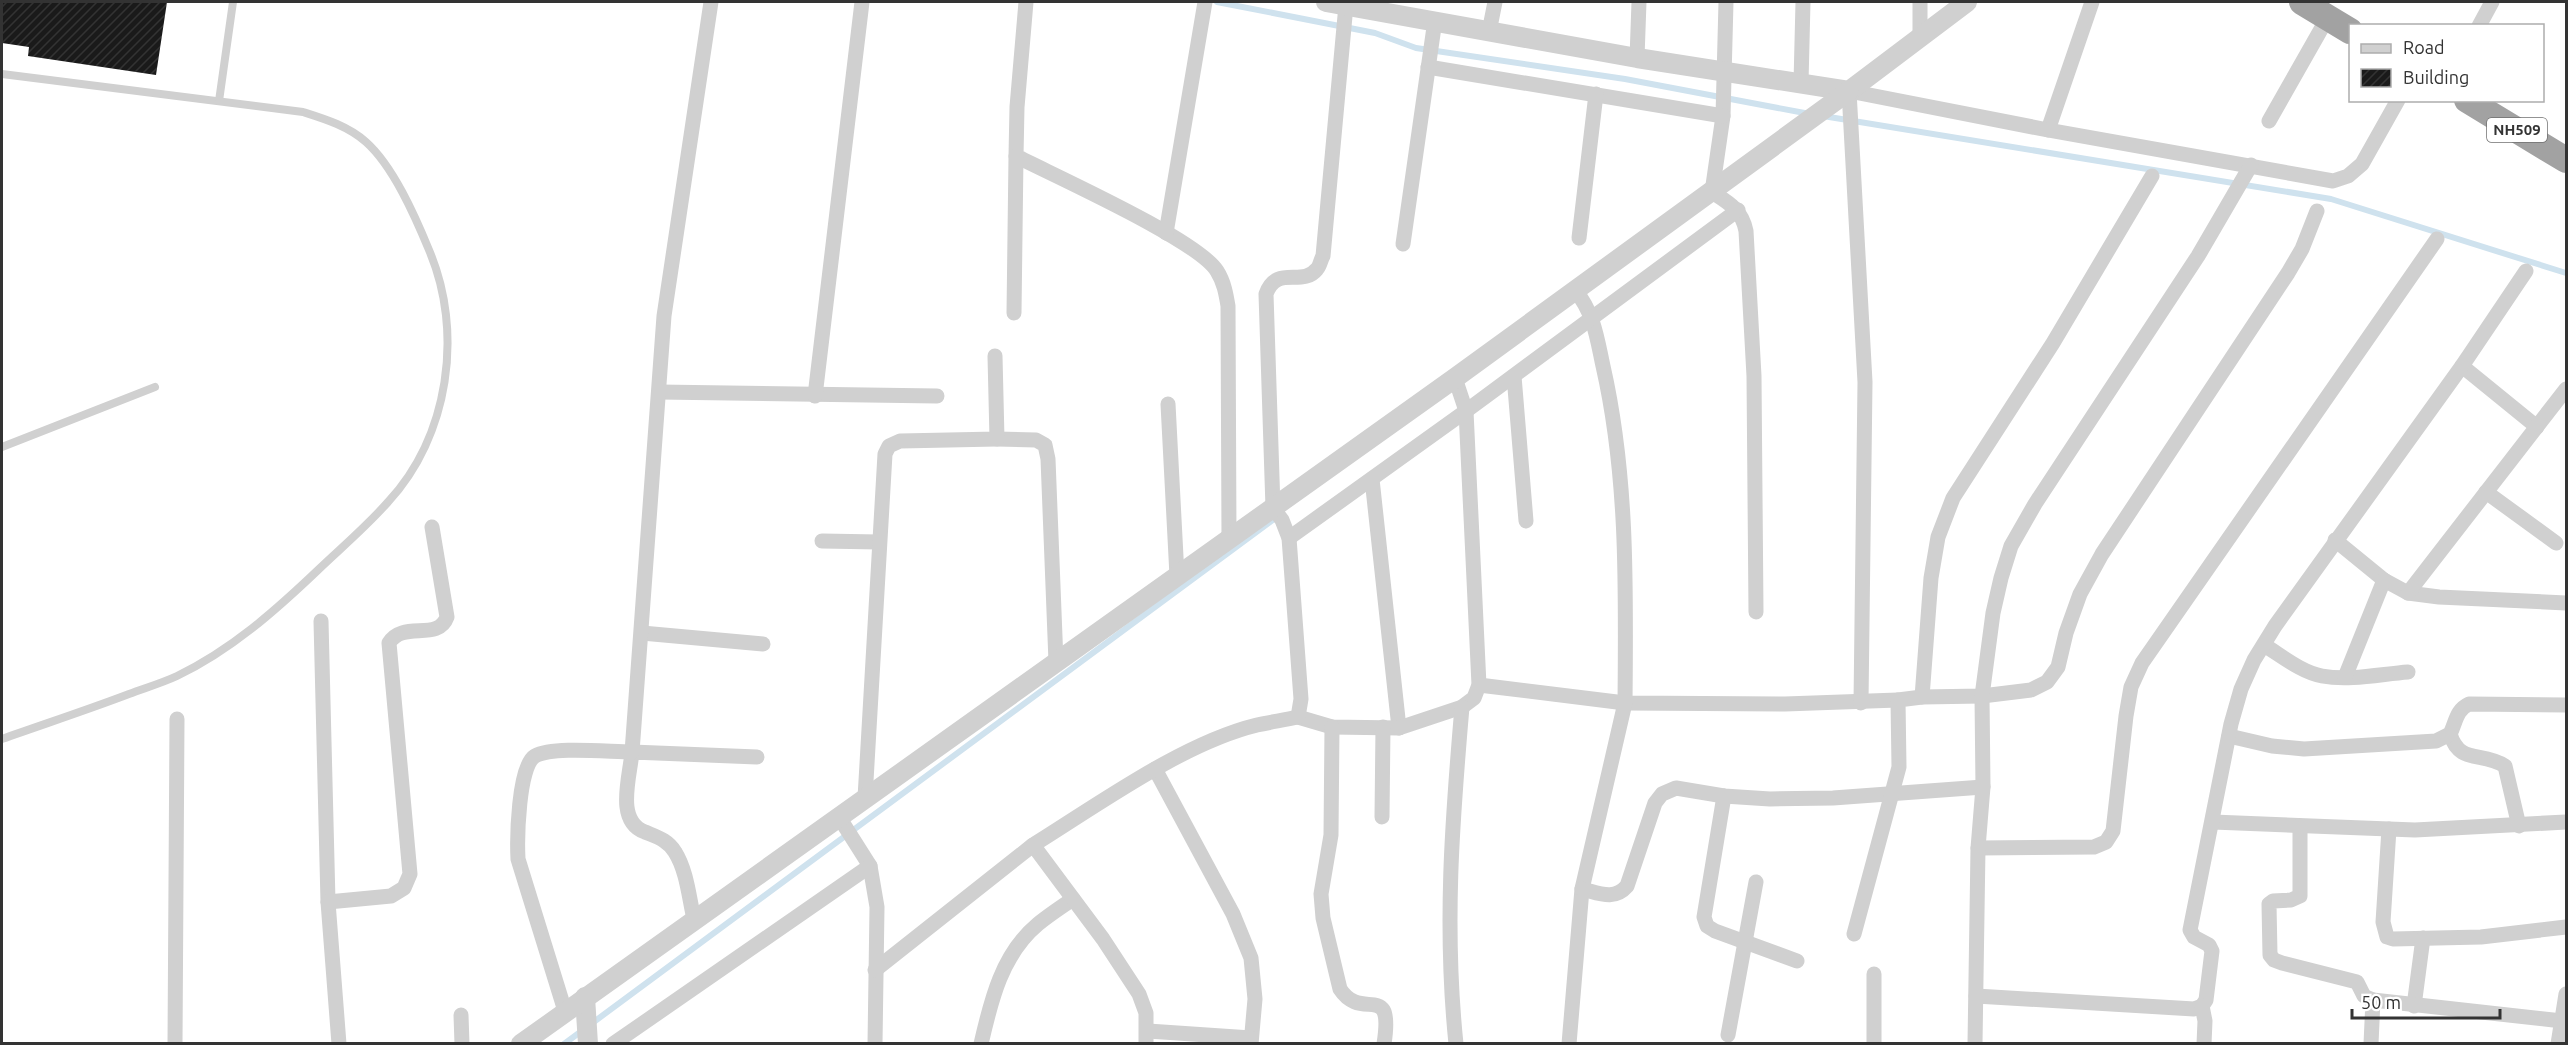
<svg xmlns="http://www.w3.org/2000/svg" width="2568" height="1045" font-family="Ubuntu,sans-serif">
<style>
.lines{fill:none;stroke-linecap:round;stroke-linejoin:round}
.stream{stroke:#cfe2ee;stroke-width:6}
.building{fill:url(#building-hatch)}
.service{stroke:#d0d0d0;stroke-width:8}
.minor{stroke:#d0d0d0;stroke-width:15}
.tertiary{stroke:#d0d0d0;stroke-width:20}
.trunk{stroke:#a2a2a2;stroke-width:26}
.labels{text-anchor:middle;stroke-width:6;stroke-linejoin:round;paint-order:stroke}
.shield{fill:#fff;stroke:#707070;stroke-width:1.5}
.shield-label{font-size:15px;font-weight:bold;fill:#333}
</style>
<defs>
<pattern id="building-hatch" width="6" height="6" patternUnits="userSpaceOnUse" patternTransform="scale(1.5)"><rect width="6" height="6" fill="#1a1a1a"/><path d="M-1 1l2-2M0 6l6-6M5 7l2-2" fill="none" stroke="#333"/></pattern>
</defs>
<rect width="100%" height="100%" fill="#fff"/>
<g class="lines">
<!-- stream -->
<g class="stream">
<polyline points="1217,2 1375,33 1416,48 1625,79 1810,114"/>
<polyline points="1823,116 2331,199 2566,273"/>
<polyline points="591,1024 1278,516"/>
<polyline points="564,1044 583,1030"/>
</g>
</g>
<!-- building -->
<polygon class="building" points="2,2 167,2 156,75 28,56 29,47 2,43"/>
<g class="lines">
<!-- service -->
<g class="service">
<path d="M 2,74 L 303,112 C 325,119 348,126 366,142 C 393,166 415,216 429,250 C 464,332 449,436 388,502 C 367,526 341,548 318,570 C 275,611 231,650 177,676 C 162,683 145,688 129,694 C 87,710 44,724 2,739"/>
<polyline points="219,101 233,2"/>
<polyline points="2,447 155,387"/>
</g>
<!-- minor -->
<g class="minor">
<path d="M 1026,2 L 1017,107 L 1016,156 C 1055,176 1198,240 1217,271 C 1224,282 1226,294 1228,306 L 1229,539"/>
<path d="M 1726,2 L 1723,116 L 1712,192 C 1729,203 1742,210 1746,231 L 1754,376 L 1756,612"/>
<polyline points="1920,2 1920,38"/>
<polyline points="2479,26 2492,2"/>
<polyline points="1489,32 1495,2"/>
<polyline points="1637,58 1639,2"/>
<polyline points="1428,67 1723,116"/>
<polyline points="1801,83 1803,2"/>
<polyline points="2269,121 2328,17"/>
<polyline points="2048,130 2092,2"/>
<polyline points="1166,233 1205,2"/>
<polyline points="1579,238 1596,94"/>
<polyline points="1403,244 1435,20"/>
<path d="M 1575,290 C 1594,313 1597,338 1603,366 C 1628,476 1626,590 1625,703 L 1785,704 L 1898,700"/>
<polyline points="1014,313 1016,156"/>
<polyline points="2462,366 2537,427"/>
<polyline points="1514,376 1526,521"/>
<polyline points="659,392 937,396"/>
<polyline points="815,396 862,2"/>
<polyline points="1168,404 1177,576"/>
<polyline points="997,439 1036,440 1045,445 1048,459 1056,662"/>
<polyline points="1372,479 1399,728"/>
<polyline points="2486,492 2556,543"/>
<polyline points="1289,538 1466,411 1738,210"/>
<polyline points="2335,540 2384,580 2408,593 2439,597 2566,603"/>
<polyline points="822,541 879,542"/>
<polyline points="2408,593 2566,389"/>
<polyline points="321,621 328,902 339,1044"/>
<polyline points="642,633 763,644"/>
<path d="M 2264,645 C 2282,656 2301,672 2322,676 C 2350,681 2381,674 2408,672"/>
<polyline points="2345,677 2384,580"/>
<polyline points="1479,685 1625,703 1582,889 1569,1044"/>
<polyline points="1922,697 1931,578 1938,537 1953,498 2053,343 2152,176"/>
<polyline points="1861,703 1865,382 1849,91 2048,130 2333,181 2348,176 2362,164 2398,100"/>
<polyline points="1298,717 1332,727 1399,728 1462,707 1474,698 1479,685 1466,411 1455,378"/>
<path d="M 1332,727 L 1331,835 L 1321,894 L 1323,918 L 1340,989 C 1362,1023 1394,979 1384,1044"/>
<path d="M 2450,734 C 2460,765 2481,751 2505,766 L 2519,826"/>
<path d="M 2229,736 L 2272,746 L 2304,749 L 2436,741 L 2450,734 C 2456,722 2456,710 2469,704 L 2566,705"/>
<polyline points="1155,769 1233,914 1251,958 1255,999 1251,1044"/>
<polyline points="1724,796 1704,917 1707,926 1715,931 1797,961"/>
<polyline points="865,798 885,454 889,446 900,441 997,439 995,356"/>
<polyline points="839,817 870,866 877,907 875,1044"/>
<polyline points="1382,817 1383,727"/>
<polyline points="2213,822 2415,830 2566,822"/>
<polyline points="2300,826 2300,896 2291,900 2273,901 2269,904 2270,955 2274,960 2282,963 2357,982 2364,996 2373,1000"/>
<polyline points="2389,829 2383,922 2387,937 2393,939 2481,937 2566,927"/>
<polyline points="1978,848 2094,847 2106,842 2113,831 2126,716 2131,687 2142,663 2437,239"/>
<path d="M 1582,889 C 1599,893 1614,901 1627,886 L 1655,803 L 1662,794 L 1676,788 L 1724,796 L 1770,799 L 1833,798 L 1983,787"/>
<path d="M 328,902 L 391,896 L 404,888 L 410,874 L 389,643 C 403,620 438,642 447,617 L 432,527"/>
<path d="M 694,919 C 689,898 687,871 675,852 C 668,840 657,837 645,832 C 615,821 630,777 632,752 L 757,757"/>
<polyline points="1854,934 1899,767 1898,700 1922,697 1982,696 2031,690 2047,682 2058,667 2066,633 2080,594 2102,554 2288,273 2302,249 2317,211"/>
<polyline points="875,970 1033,845"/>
<polyline points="1874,974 1874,1044"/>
<polyline points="1976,996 2194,1009 2202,1006 2206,1000 2212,951 2209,945 2194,937 2190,930 2231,724 2241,689 2254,660 2275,626 2462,366 2526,271"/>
<polyline points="2202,1006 2205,1021 2204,1044"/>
<polyline points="2414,1006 2423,938"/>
<path d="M 565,1011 L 518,859 C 517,840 518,766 535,756 C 553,746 609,752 632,752 L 664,316 L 711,2"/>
<polyline points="461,1015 462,1044"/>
<polyline points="1148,1031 1251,1038"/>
<polyline points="1728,1035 1756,882"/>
<polyline points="175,1044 177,719"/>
<polyline points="613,1044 870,866"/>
<path d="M 981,1044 C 991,1000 1002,954 1038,924 C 1049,915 1061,907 1073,899"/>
<path d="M 1146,1044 L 1146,1013 L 1139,994 L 1103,939 L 1033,845 C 1099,804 1183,743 1257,725 C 1271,722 1284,720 1298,717 L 1301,699 L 1289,538 L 1282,520 L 1273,508 L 1266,294 C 1277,264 1302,288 1317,269 C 1320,266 1321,259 1323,256 L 1346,5"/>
<path d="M 1456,1044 C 1444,927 1452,823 1462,707"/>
<polyline points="1975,1044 1978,848 1983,787 1982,696 1993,613 2001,578 2011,546 2035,504 2198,256 2251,165"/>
<polyline points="2371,1044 2373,1000 2562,1021"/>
<polyline points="2558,1044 2566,994"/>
</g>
<!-- tertiary -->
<g class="tertiary">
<polyline points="1326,2 1637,58 1849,91 1967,2"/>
<polyline points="585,997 588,1044"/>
<polyline points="521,1044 1455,378 1849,91"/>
</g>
<!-- trunk -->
<g class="trunk">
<polyline points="2302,2 2350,31"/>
<polyline points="2467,100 2566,160"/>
</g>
</g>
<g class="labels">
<!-- shield labels -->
<rect class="shield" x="2487" y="118" width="60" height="24" rx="4.5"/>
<g class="shield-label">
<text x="2517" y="135">NH509</text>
</g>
</g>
<!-- border -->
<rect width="2568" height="1045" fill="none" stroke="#333333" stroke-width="6"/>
<!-- legend -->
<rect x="2349" y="24" width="195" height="78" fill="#ffffff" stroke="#adadad" stroke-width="1.5"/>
<rect x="2361" y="44" width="30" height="9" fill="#d0d0d0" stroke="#adadad" stroke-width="1.5"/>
<text x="2403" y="54" font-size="18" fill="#333333">Road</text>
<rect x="2361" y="69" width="30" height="18" fill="url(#building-hatch)" stroke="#adadad" stroke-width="1.5"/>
<text x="2403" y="84" font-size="18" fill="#333333">Building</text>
<!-- scale -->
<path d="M2352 1009v9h148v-9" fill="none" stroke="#333333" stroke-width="3"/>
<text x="2361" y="1009" font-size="18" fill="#333333" stroke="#ffffff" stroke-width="4.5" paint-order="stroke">50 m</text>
</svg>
